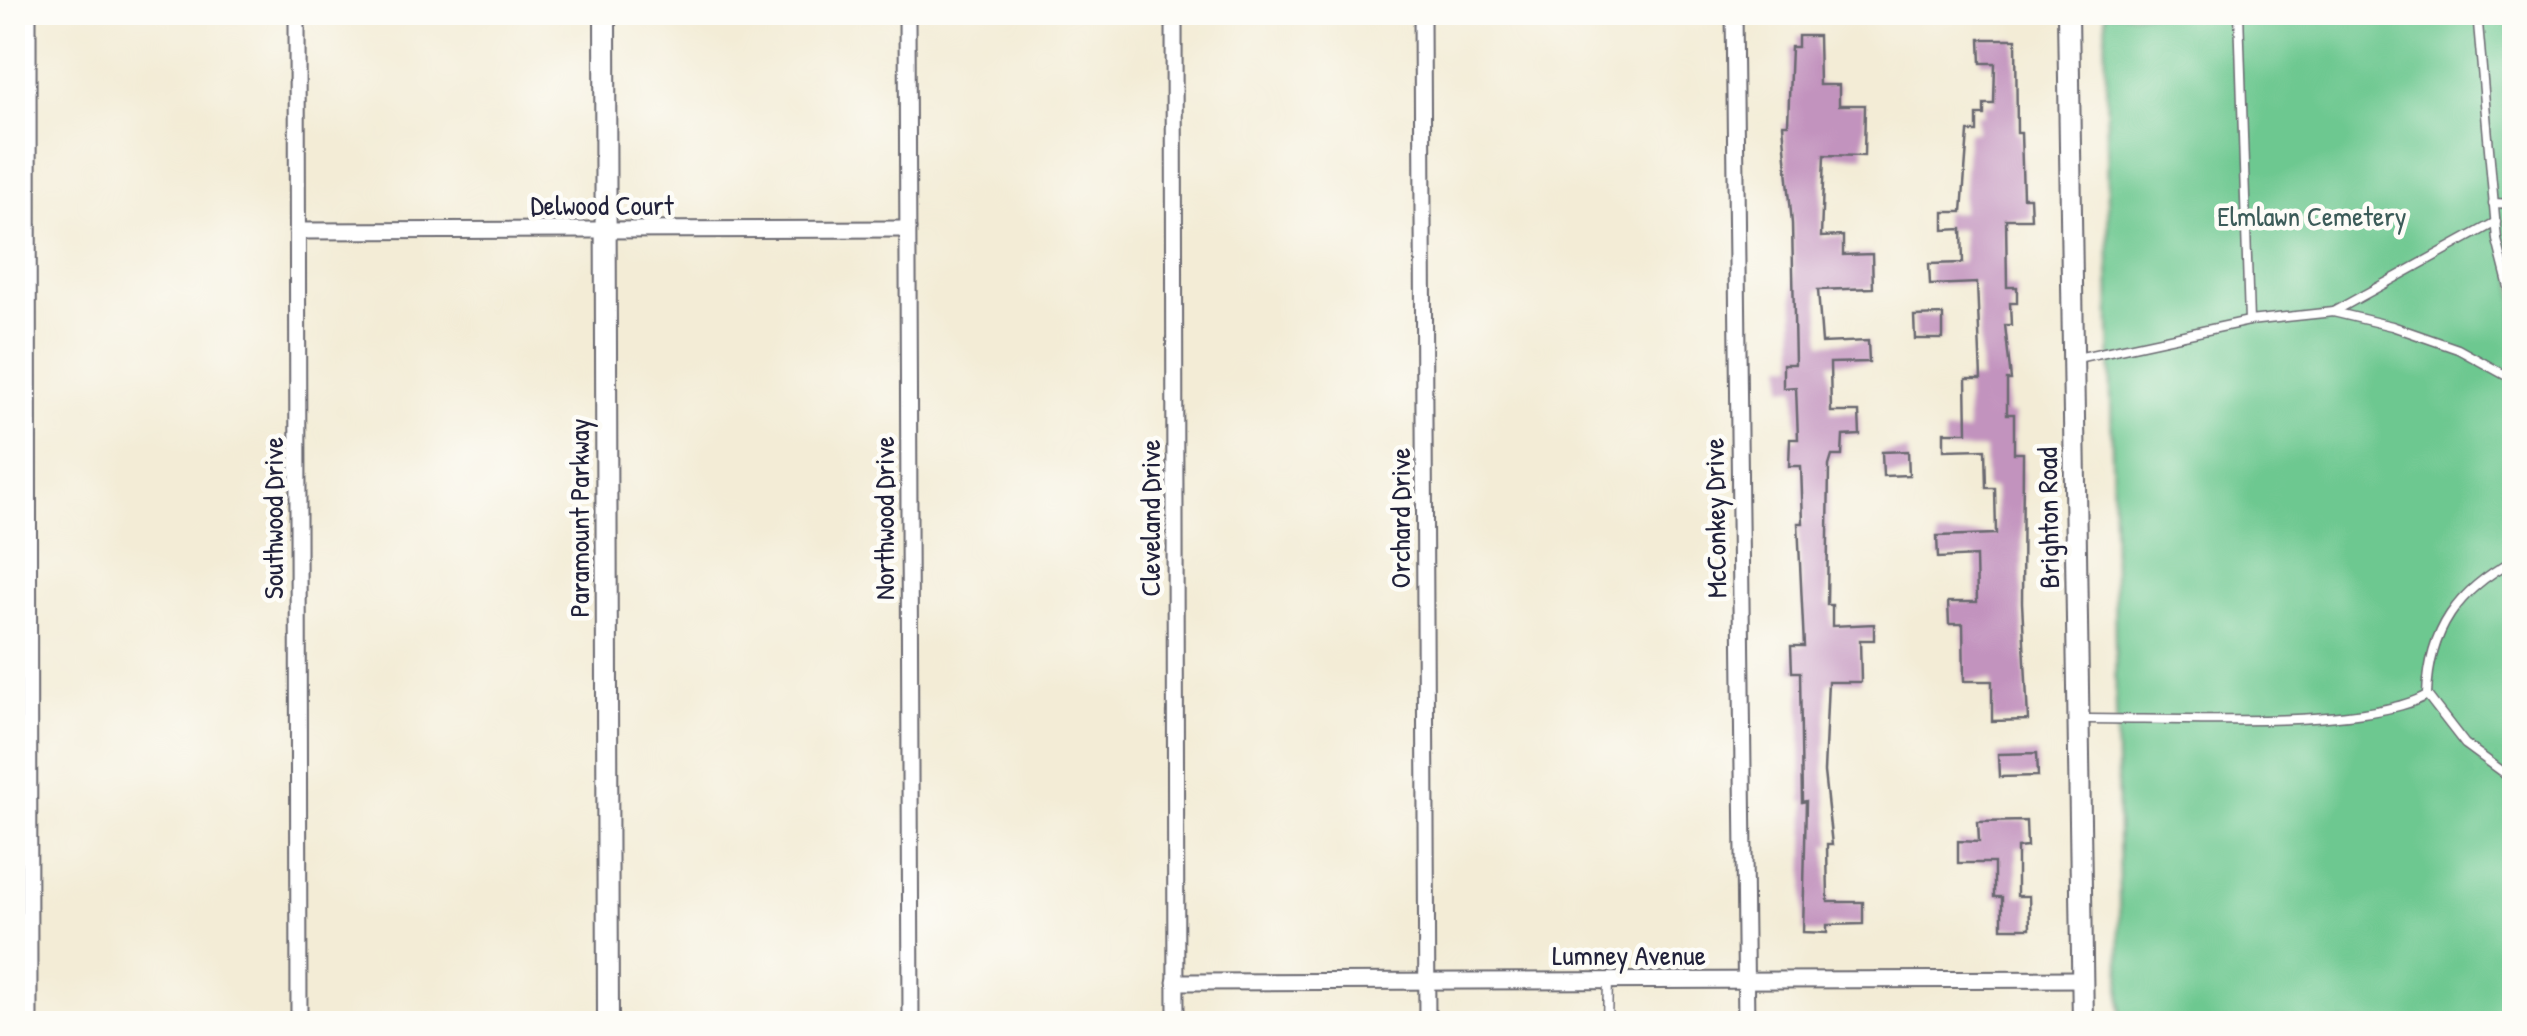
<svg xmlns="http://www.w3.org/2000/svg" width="2527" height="1036" font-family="'Patrick Hand',sans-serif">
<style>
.green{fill:#6dc890;stroke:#487566;stroke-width:2.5}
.building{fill:#c293be}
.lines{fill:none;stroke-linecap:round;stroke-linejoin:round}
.service-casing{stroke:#6b6971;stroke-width:11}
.minor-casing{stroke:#6b6971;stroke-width:19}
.tertiary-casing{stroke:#6b6971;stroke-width:24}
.service{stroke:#fff;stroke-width:8}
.minor{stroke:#fff;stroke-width:15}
.tertiary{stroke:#fff;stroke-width:20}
.labels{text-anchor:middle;stroke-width:9;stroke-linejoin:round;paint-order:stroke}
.street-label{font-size:28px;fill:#22223b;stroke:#fdfcf7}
.park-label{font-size:28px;fill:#3c5c59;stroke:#fdfcf7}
</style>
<rect width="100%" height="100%" fill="#fdfcf7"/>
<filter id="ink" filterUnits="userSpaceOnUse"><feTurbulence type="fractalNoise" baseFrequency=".01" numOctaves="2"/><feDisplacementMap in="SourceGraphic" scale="20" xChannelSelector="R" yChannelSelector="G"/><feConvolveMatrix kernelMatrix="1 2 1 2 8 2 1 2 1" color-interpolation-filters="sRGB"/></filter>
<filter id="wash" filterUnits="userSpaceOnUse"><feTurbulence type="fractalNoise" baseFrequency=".0048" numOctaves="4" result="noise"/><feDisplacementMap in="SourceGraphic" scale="40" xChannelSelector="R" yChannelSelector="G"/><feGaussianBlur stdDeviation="2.25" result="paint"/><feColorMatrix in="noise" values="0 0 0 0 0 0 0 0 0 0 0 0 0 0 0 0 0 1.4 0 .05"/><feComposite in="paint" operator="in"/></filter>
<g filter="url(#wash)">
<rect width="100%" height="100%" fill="#f3ecd6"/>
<!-- green -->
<polygon class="green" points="2105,13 2514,13 2514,1023 2121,1023"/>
<g id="blocks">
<!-- building -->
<g class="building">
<polygon points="1798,36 1818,36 1819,85 1839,85 1839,105 1865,105 1864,156 1824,155 1821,237 1843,236 1843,255 1872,254 1873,288 1818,290 1822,343 1868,341 1869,362 1830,363 1831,412 1859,412 1860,435 1843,436 1842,456 1832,456 1829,466 1827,605 1832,605 1832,626 1874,624 1874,640 1860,640 1861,682 1828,682 1824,772 1832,845 1827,845 1828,902 1863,902 1863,924 1827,925 1827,933 1803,932 1806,801 1802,802 1800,672 1792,672 1791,646 1804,646 1798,523 1803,523 1801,466 1789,466 1790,439 1798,439 1796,387 1783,388 1783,364 1795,364 1792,224 1783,124 1788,124 1791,47 1798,47"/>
<polygon points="1980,39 2016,39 2017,133 2021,133 2023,197 2030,197 2031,219 2006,219 2007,287 2017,287 2017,303 2010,303 2011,325 2005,325 2011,380 2007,380 2007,414 2014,414 2014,453 2023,453 2022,602 2028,720 1992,721 1992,681 1964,681 1963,624 1949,624 1948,602 1977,602 1976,556 1938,558 1937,536 1996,534 1995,488 1986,488 1985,449 1944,450 1944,432 1967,432 1966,379 1981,379 1977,283 1930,285 1929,264 1963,263 1962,229 1944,230 1944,212 1962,212 1968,132 1977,132 1977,115 1984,115 1984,104 1994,104 1995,63 1981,63"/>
<polygon points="1943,315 1943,339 1915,339 1914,316"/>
<polygon points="1908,451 1909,475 1883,476 1882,452"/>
<polygon points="2037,753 2038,776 1999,777 1998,754"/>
<polygon points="2026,821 2027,847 2017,848 2017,896 2029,896 2030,928 2002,928 2002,897 1994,897 1994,863 1958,863 1958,841 1979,842 1978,822"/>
</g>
</g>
</g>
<g filter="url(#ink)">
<use href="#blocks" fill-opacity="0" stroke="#6b6971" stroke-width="2.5"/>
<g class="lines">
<defs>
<g id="service">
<polyline points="2239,12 2249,321"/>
<polyline points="2477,12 2497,240 2514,307"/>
<polyline points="2493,203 2514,204"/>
<polyline points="2333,312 2496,222"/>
<polyline points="2077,358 2249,321 2333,312 2392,326 2458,349 2514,380"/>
<path d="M 2514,560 C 2458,590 2429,630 2427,695 L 2465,744 L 2514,780"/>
<path d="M 2081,719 C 2162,718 2364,731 2427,695"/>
<polyline points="1607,1024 1608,980"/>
</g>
<g id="minor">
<polyline points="28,12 29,1024"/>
<polyline points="297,12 299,1024"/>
<polyline points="907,12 911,1024"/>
<polyline points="1174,12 1176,1024"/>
<polyline points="1422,12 1427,1024"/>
<polyline points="1734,12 1746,1024"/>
<polyline points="297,231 908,229"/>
<polyline points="1175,982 2083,979"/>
</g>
<g id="tertiary">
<polyline points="605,12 608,1024"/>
<polyline points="2068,12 2083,1024"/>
</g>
</defs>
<!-- service casing -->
<use href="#service" class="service-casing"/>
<!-- minor casing -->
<use href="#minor" class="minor-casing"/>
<!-- tertiary casing -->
<use href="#tertiary" class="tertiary-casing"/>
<!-- service -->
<use href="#service" class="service"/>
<!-- minor -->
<use href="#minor" class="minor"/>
<!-- tertiary -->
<use href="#tertiary" class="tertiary"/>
</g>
</g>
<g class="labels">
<!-- street labels -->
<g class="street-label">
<text x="602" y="215">Delwood Court</text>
<text transform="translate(273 518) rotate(-90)" y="10">Southwood Drive</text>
<text transform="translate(579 518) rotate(-90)" y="10">Paramount Parkway</text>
<text transform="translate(884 518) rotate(-90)" y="10">Northwood Drive</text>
<text transform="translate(1150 518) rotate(-90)" y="10">Cleveland Drive</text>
<text transform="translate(1400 518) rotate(-90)" y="10">Orchard Drive</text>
<text transform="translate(1715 518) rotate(-91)" y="10">McConkey Drive</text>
<text transform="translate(2048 518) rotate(-91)" y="10">Brighton Road</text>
<text x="1629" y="965">Lumney Avenue</text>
</g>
<!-- park labels -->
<g class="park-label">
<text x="2312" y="226">Elmlawn Cemetery</text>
</g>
</g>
<!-- margin -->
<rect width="2527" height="1036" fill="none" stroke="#fdfcf7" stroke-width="50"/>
</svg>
